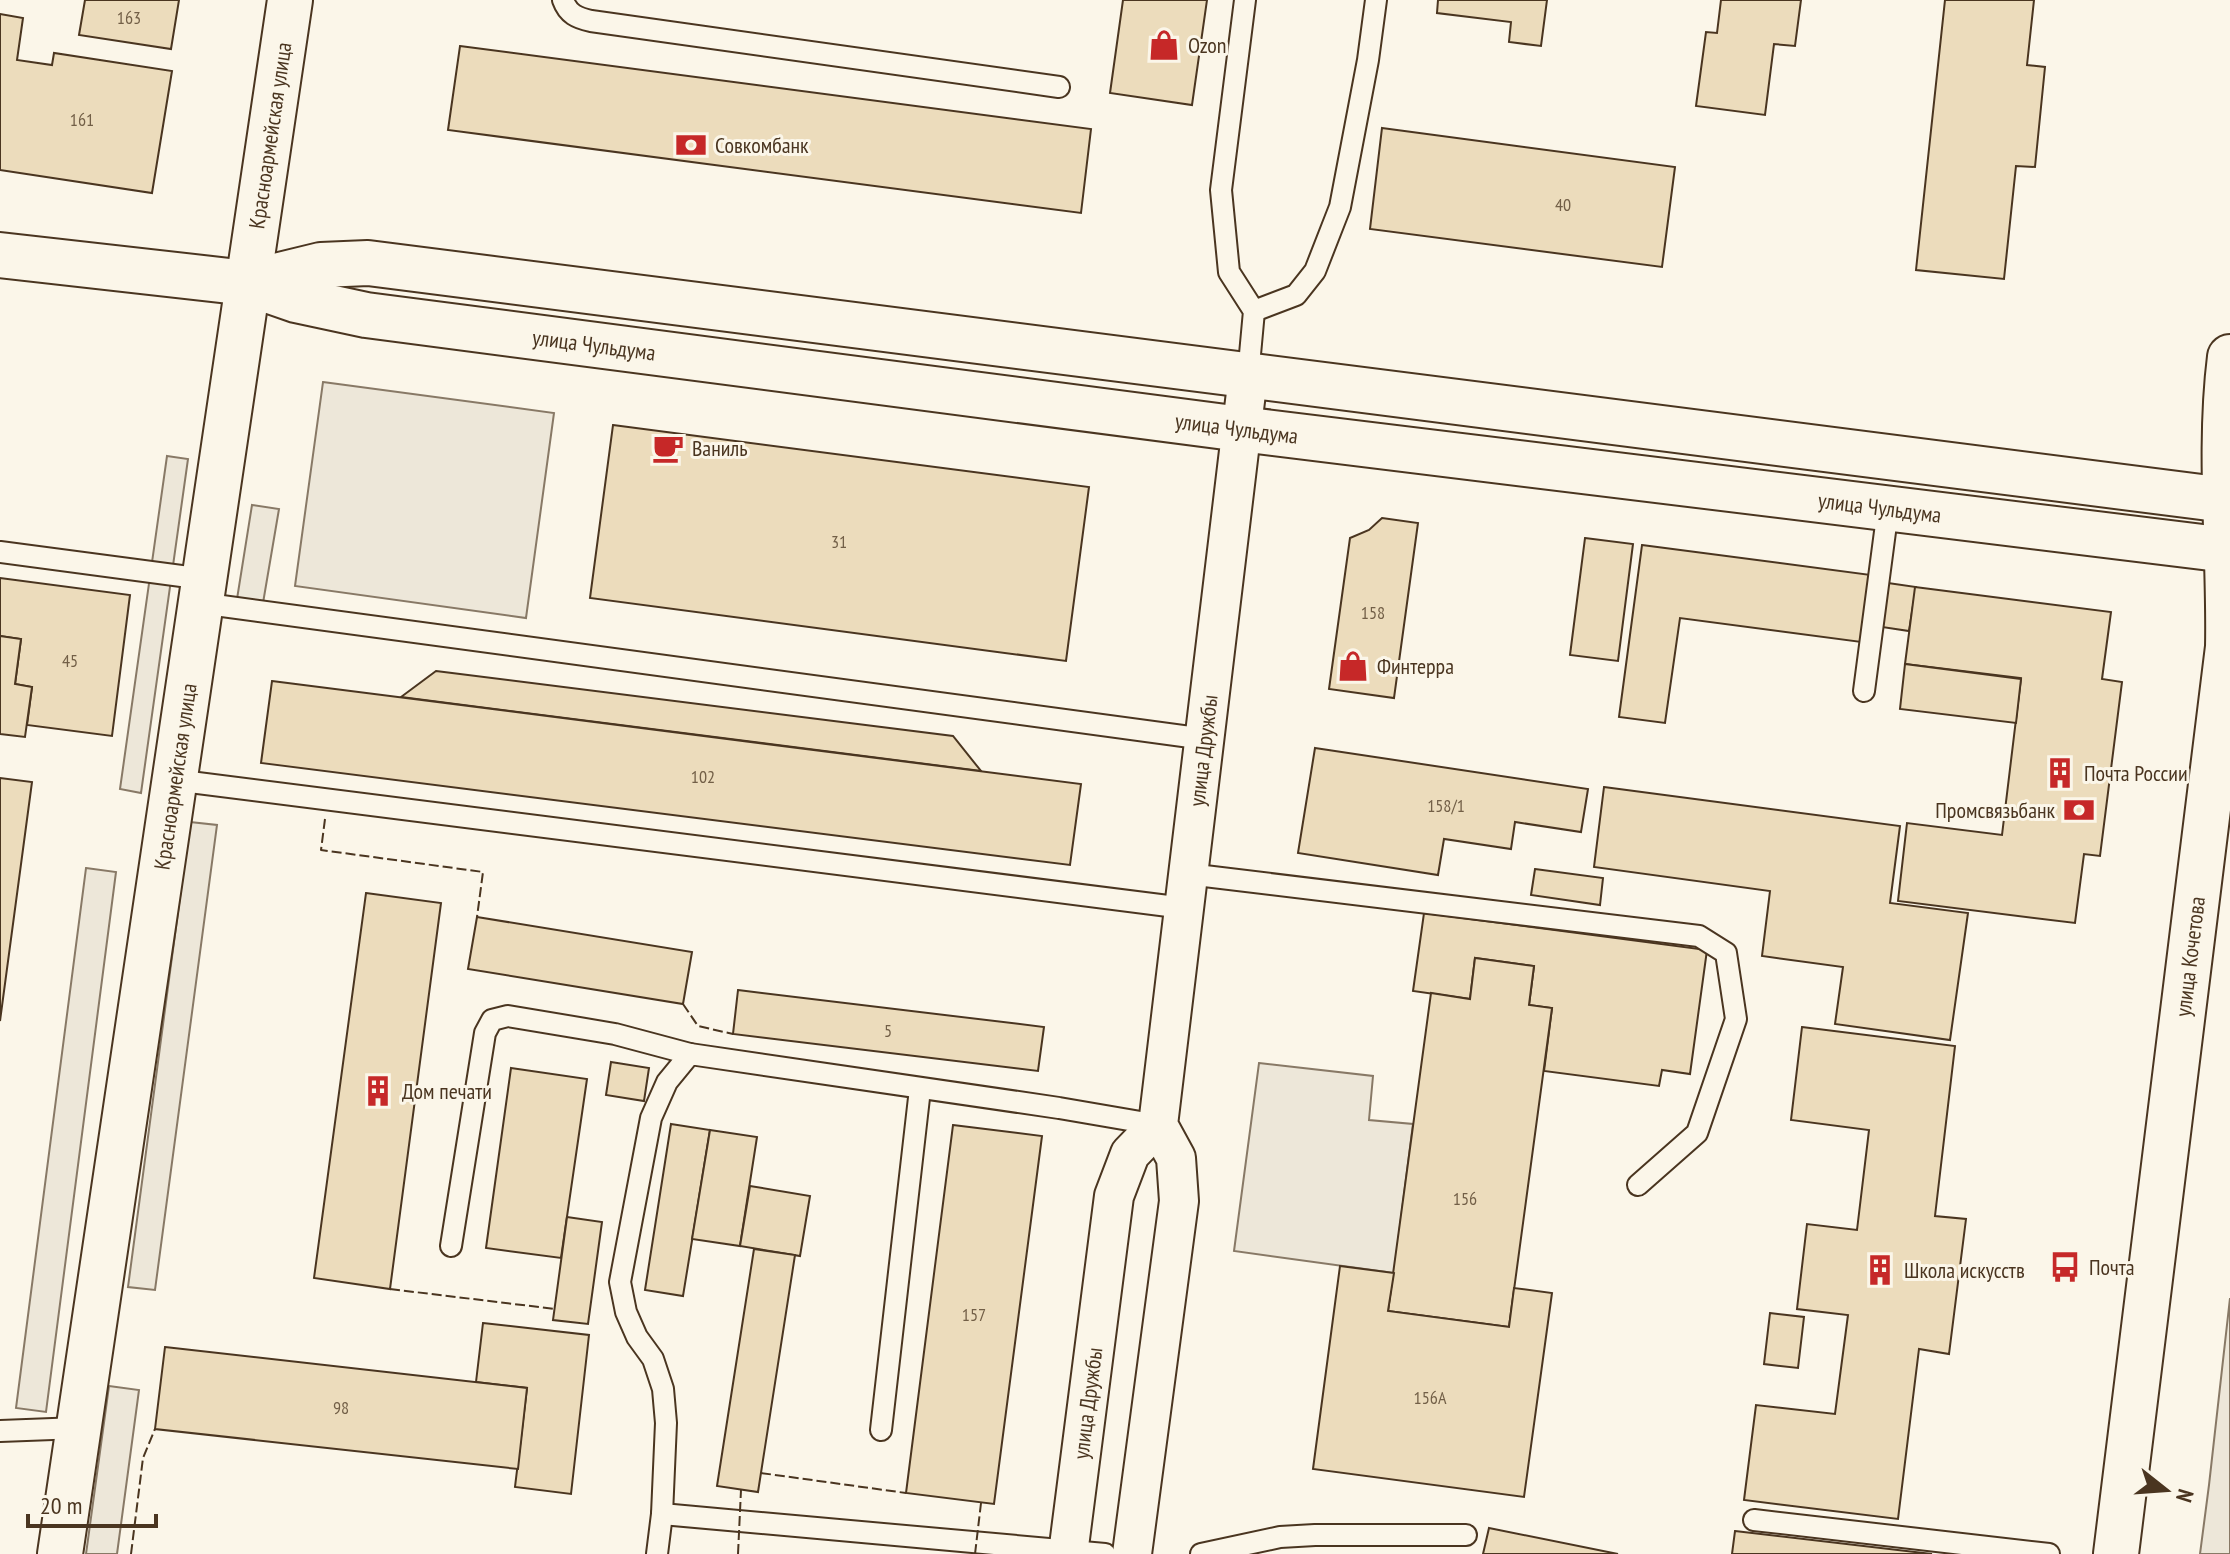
<svg xmlns="http://www.w3.org/2000/svg" width="2230" height="1554" font-family="'PT Sans Narrow',sans-serif">
<style>
.parking{fill:#ede7d9;stroke:#887966;stroke-width:2}
.building{fill:#ecdcbc;stroke:#4a3520;stroke-width:2}
.lines{fill:none;stroke-linecap:round;stroke-linejoin:round}
.lane-casing{stroke:#4a3520;stroke-width:24}
.street-casing{stroke:#4a3520;stroke-width:42}
.secondary-casing{stroke:#4a3520;stroke-width:48}
.lane{stroke:#fbf6e9;stroke-width:20}
.street{stroke:#fbf6e9;stroke-width:38}
.secondary{stroke:#fbf6e9;stroke-width:44}
.fence{stroke:#4a3520;stroke-width:2;stroke-dasharray:10 4;stroke-linecap:butt}
.labels{text-anchor:middle;stroke-width:6;stroke-linejoin:round;paint-order:stroke}
.number-label{font-size:18px;fill:#725f47}
.poi-label{font-size:22px;fill:#4a3520;stroke:#fbf6e9;text-anchor:start}
.street-label{font-size:22px;fill:#4a3520;stroke:#fbf6e9}
</style>
<rect width="100%" height="100%" fill="#fbf6e9"/>
<!-- parking -->
<g class="parking">
<polygon points="323,382 554,413 526,618 295,586"/>
<polygon points="167,456 188,459 141,793 120,789"/>
<polygon points="252,505 279,509 263,603 237,599"/>
<polygon points="190,822 217,825 155,1290 128,1287"/>
<polygon points="86,868 116,872 46,1412 16,1408"/>
<polygon points="1259,1063 1373,1076 1369,1120 1413,1124 1394,1273 1234,1251"/>
<polygon points="2230,1298 2230,1554 2200,1554 2209,1485"/>
<polygon points="109,1386 139,1390 117,1554 86,1554"/>
</g>
<!-- building -->
<g class="building">
<polygon points="85,0 179,0 171,49 79,35"/>
<polygon points="1123,0 1207,0 1192,105 1110,93"/>
<polygon points="1438,0 1547,0 1541,46 1509,42 1511,22 1437,13"/>
<polygon points="1721,0 1801,0 1795,46 1774,44 1765,115 1696,106 1706,32 1717,33"/>
<polygon points="1945,0 2034,0 2027,65 2045,67 2035,167 2016,166 2004,279 1916,270"/>
<polygon points="0,14 23,18 17,60 52,65 54,53 172,71 152,193 0,170"/>
<polygon points="460,46 1091,129 1081,213 448,130"/>
<polygon points="1382,128 1675,167 1662,267 1370,229"/>
<polygon points="613,425 1089,487 1066,661 590,598"/>
<polygon points="1382,518 1418,523 1394,698 1329,689 1350,538 1369,530"/>
<polygon points="1585,538 1633,544 1618,661 1570,655"/>
<polygon points="1642,545 1871,575 1861,642 1680,618 1665,723 1619,717"/>
<polygon points="0,578 130,595 112,736 27,725 32,687 15,684 21,639 0,636"/>
<polygon points="1888,583 1916,587 1909,631 1882,627"/>
<polygon points="1915,587 2111,612 2102,679 2122,682 2100,856 2084,854 2075,923 1898,901 1907,823 2002,835 2021,678 1905,664"/>
<polygon points="0,636 21,639 15,684 32,687 25,737 0,734"/>
<polygon points="1905,664 2021,679 2016,723 1900,709"/>
<polygon points="436,671 953,736 981,771 401,697"/>
<polygon points="272,681 1081,784 1070,865 261,763"/>
<polygon points="1315,748 1588,789 1581,832 1515,822 1511,849 1444,839 1438,875 1298,853"/>
<polygon points="0,778 32,782 0,1021"/>
<polygon points="1604,787 1900,826 1890,903 1968,913 1950,1040 1835,1024 1843,967 1762,956 1770,891 1594,867"/>
<polygon points="1535,869 1603,878 1600,905 1531,895"/>
<polygon points="366,893 441,903 390,1289 314,1278"/>
<polygon points="1424,913 1707,950 1690,1074 1662,1070 1659,1086 1544,1071 1552,1008 1529,1005 1534,966 1475,958 1470,999 1413,991"/>
<polygon points="477,917 692,952 683,1004 468,969"/>
<polygon points="1475,958 1534,966 1529,1005 1552,1008 1509,1327 1388,1311 1431,993 1470,999"/>
<polygon points="738,990 1044,1027 1038,1071 733,1034"/>
<polygon points="1802,1027 1955,1046 1935,1216 1966,1219 1949,1354 1919,1349 1898,1519 1744,1500 1756,1405 1835,1414 1848,1315 1797,1309 1807,1224 1857,1230 1869,1130 1791,1120"/>
<polygon points="611,1062 649,1068 644,1101 606,1095"/>
<polygon points="511,1068 587,1079 561,1258 486,1248"/>
<polygon points="671,1124 710,1130 683,1296 645,1290"/>
<polygon points="953,1125 1042,1136 994,1504 906,1493"/>
<polygon points="710,1130 757,1137 740,1246 692,1239"/>
<polygon points="750,1186 810,1196 800,1256 740,1246"/>
<polygon points="567,1217 602,1222 588,1324 553,1320"/>
<polygon points="754,1249 795,1255 758,1492 717,1486"/>
<polygon points="1340,1266 1394,1273 1388,1311 1509,1327 1514,1288 1552,1293 1524,1497 1313,1469"/>
<polygon points="1770,1313 1804,1317 1798,1368 1764,1364"/>
<polygon points="483,1323 589,1335 571,1494 515,1487 527,1388 476,1382"/>
<polygon points="165,1347 527,1388 518,1469 155,1429"/>
<polygon points="1489,1528 1618,1554 1483,1554"/>
<polygon points="1735,1531 1932,1554 1732,1554"/>
</g>
<g class="lines">
<defs>
<g id="lane">
<path d="M 563,0 C 568,14 577,18 591,21 L 1059,87"/>
<polyline points="1245,0 1221,190 1229,272 1254,311 1248,376"/>
<polyline points="1254,311 1296,295 1315,271 1340,207 1368,60 1376,0"/>
<polyline points="0,552 204,579"/>
<polyline points="200,603 1205,739"/>
<polyline points="1864,691 1888,509"/>
<polyline points="174,780 1184,908"/>
<polyline points="1188,874 1699,936 1726,953 1736,1019 1697,1133 1638,1185"/>
<polyline points="451,1246 485,1033 492,1020 508,1016 615,1034 690,1054"/>
<polyline points="881,1430 920,1089"/>
<polyline points="0,1431 79,1428"/>
<polyline points="662,1514 1105,1554"/>
<polyline points="1754,1520 2049,1554"/>
<polyline points="657,1554 662,1514 666,1423 663,1389 653,1359 637,1337 626,1312 620,1282 651,1118 667,1082 690,1054 1059,1108 1158,1125"/>
<polyline points="1201,1554 1280,1537 1315,1535 1466,1535"/>
</g>
<g id="street">
<path id="s1" d="M 1068,1554 L 1114,1196 L 1130,1154 L 1158,1125"/>
<path id="s2" d="M 1132,1554 L 1179,1201 L 1176,1158 L 1158,1125 L 1248,376"/>
</g>
<g id="secondary">
<path id="s3" d="M 0,255 L 247,283 L 296,300 L 366,315 L 1241,429 L 2227,550"/>
<polyline points="247,283 321,265 368,263 2225,500"/>
<path id="s4" d="M 60,1554 L 290,0"/>
<path id="s5" d="M 2116,1554 L 2228,647 C 2230,551 2218,453 2230,357"/>
</g>
</defs>
<!-- lane casing -->
<use href="#lane" class="lane-casing"/>
<!-- street casing -->
<use href="#street" class="street-casing"/>
<!-- secondary casing -->
<use href="#secondary" class="secondary-casing"/>
<!-- lane -->
<use href="#lane" class="lane"/>
<!-- street -->
<use href="#street" class="street"/>
<!-- secondary -->
<use href="#secondary" class="secondary"/>
<!-- fence -->
<g class="fence">
<polyline points="325,819 321,850 483,872 477,917"/>
<polyline points="683,1004 698,1026 733,1034"/>
<polyline points="390,1289 555,1309"/>
<polyline points="761,1473 906,1493"/>
<polyline points="131,1554 143,1458 155,1429"/>
<polyline points="738,1554 741,1490"/>
<polyline points="975,1554 981,1503"/>
</g>
</g>
<!-- icons -->
<defs>
<symbol id="shop-bare" viewBox="-9 -9 18 18"><path d="M-5-2.5h2.3a2.7 3.5 0 0 1 5.4 0H5L5.5 6h-11ZM-1.5-2.5h3a1.5 2.3 0 0 0-3 0Z" fill="#c62828" stroke="#fbf6e9" stroke-width="2.5" paint-order="stroke"/></symbol>
<symbol id="bank-bare" viewBox="-9 -9 18 18"><path d="M-6-4H6V4H-6ZM0-2.3a2.3 2.3 0 1 0 0 4.6a2.3 2.3 0 1 0 0-4.6Z" fill="#c62828" stroke="#fbf6e9" stroke-width="2.5" paint-order="stroke"/></symbol>
<symbol id="cafe-bare" viewBox="-9 -9 18 18"><path d="M-5.5-4.5H6V0H3Q3 3.5 0 3.5H-2.5Q-5.5 3.5-5.5 0ZM3-3.2v2h1.7v-2ZM-6 4.5H4V6H-6Z" fill="#c62828" stroke="#fbf6e9" stroke-width="2.5" paint-order="stroke"/></symbol>
<symbol id="building-bare" viewBox="-9 -9 18 18"><path d="M-4-6H4V6H1V3H-1V6H-4ZM-2.5-4.3h1.7v1.8h-1.7ZM.8-4.3h1.7v1.8H.8ZM-2.5-1h1.7V.8h-1.7ZM.8-1h1.7V.8H.8Z" fill="#c62828" stroke="#fbf6e9" stroke-width="2.5" paint-order="stroke"/></symbol>
<symbol id="bus-bare" viewBox="-9 -9 18 18"><path d="M-5-6H5V4H4V6H2V4H-2V6H-4V4H-5ZM-3.5-4V0h7V-4ZM-3.5 1.2v1.5H-2V1.2ZM2 1.2v1.5H3.5V1.2Z" fill="#c62828" stroke="#fbf6e9" stroke-width="2.5" paint-order="stroke"/></symbol>
</defs>
<g fill-rule="evenodd">
<use href="#shop-bare" x="1142" y="23" width="44" height="44"/>
<use href="#bank-bare" x="669" y="123" width="44" height="44"/>
<use href="#cafe-bare" x="646" y="426" width="44" height="44"/>
<use href="#shop-bare" x="1331" y="644" width="44" height="44"/>
<use href="#building-bare" x="2038" y="751" width="44" height="44"/>
<use href="#bank-bare" x="2057" y="788" width="44" height="44"/>
<use href="#building-bare" x="356" y="1069" width="44" height="44"/>
<use href="#bus-bare" x="2043" y="1245" width="44" height="44"/>
<use href="#building-bare" x="1858" y="1248" width="44" height="44"/>
</g>
<g class="labels">
<!-- number labels -->
<g class="number-label">
<text x="129" y="24">163</text>
<text x="82" y="126">161</text>
<text x="1563" y="211">40</text>
<text x="839" y="548">31</text>
<text x="1373" y="619">158</text>
<text x="70" y="667">45</text>
<text x="703" y="783">102</text>
<text x="1446" y="812">158/1</text>
<text x="888" y="1037">5</text>
<text x="1465" y="1205">156</text>
<text x="974" y="1321">157</text>
<text x="1430" y="1404">156А</text>
<text x="341" y="1414">98</text>
</g>
<!-- poi labels -->
<g class="poi-label">
<text x="1188" y="53">Ozon</text>
<text x="715" y="153">Совкомбанк</text>
<text x="692" y="456">Ваниль</text>
<text x="1377" y="674">Финтерра</text>
<text x="2084" y="781">Почта России</text>
<text x="2055" y="818" text-anchor="end">Промсвязьбанк</text>
<text x="402" y="1099">Дом печати</text>
<text x="2089" y="1275">Почта</text>
<text x="1904" y="1278">Школа искусств</text>
</g>
<!-- street labels -->
<g class="street-label">
<text dy="8" stroke="none"><textPath href="#s4" startOffset="1434">Красноармейская улица</textPath></text>
<text dy="8" stroke="none"><textPath href="#s3" startOffset="602">улица Чульдума</textPath></text>
<text dy="8" stroke="none"><textPath href="#s3" startOffset="1250">улица Чульдума</textPath></text>
<text dy="8" stroke="none"><textPath href="#s3" startOffset="1898">улица Чульдума</textPath></text>
<text dy="8" stroke="none"><textPath href="#s2" startOffset="814">улица Дружбы</textPath></text>
<text dy="8" stroke="none"><textPath href="#s4" startOffset="786">Красноармейская улица</textPath></text>
<text dy="8" stroke="none"><textPath href="#s5" startOffset="602">улица Кочетова</textPath></text>
<text dy="8" stroke="none"><textPath href="#s1" startOffset="152">улица Дружбы</textPath></text>
</g>
</g>
<!-- north arrow -->
<g transform="translate(2166 1490) rotate(107)" stroke="#fbf6e9" stroke-width="6" paint-order="stroke">
<path d="M0-6L14 30L0 20L-14 30Z" fill="#4a3520"/>
<text y="-12" font-size="22" font-weight="bold" text-anchor="middle" fill="#4a3520">N</text>
</g>
<!-- scale -->
<path d="M28 1514v12h128v-12" fill="none" stroke="#4a3520" stroke-width="4"/>
<text x="40" y="1514" font-size="24" fill="#4a3520" stroke="#fbf6e9" stroke-width="6" paint-order="stroke">20 m</text>
</svg>
